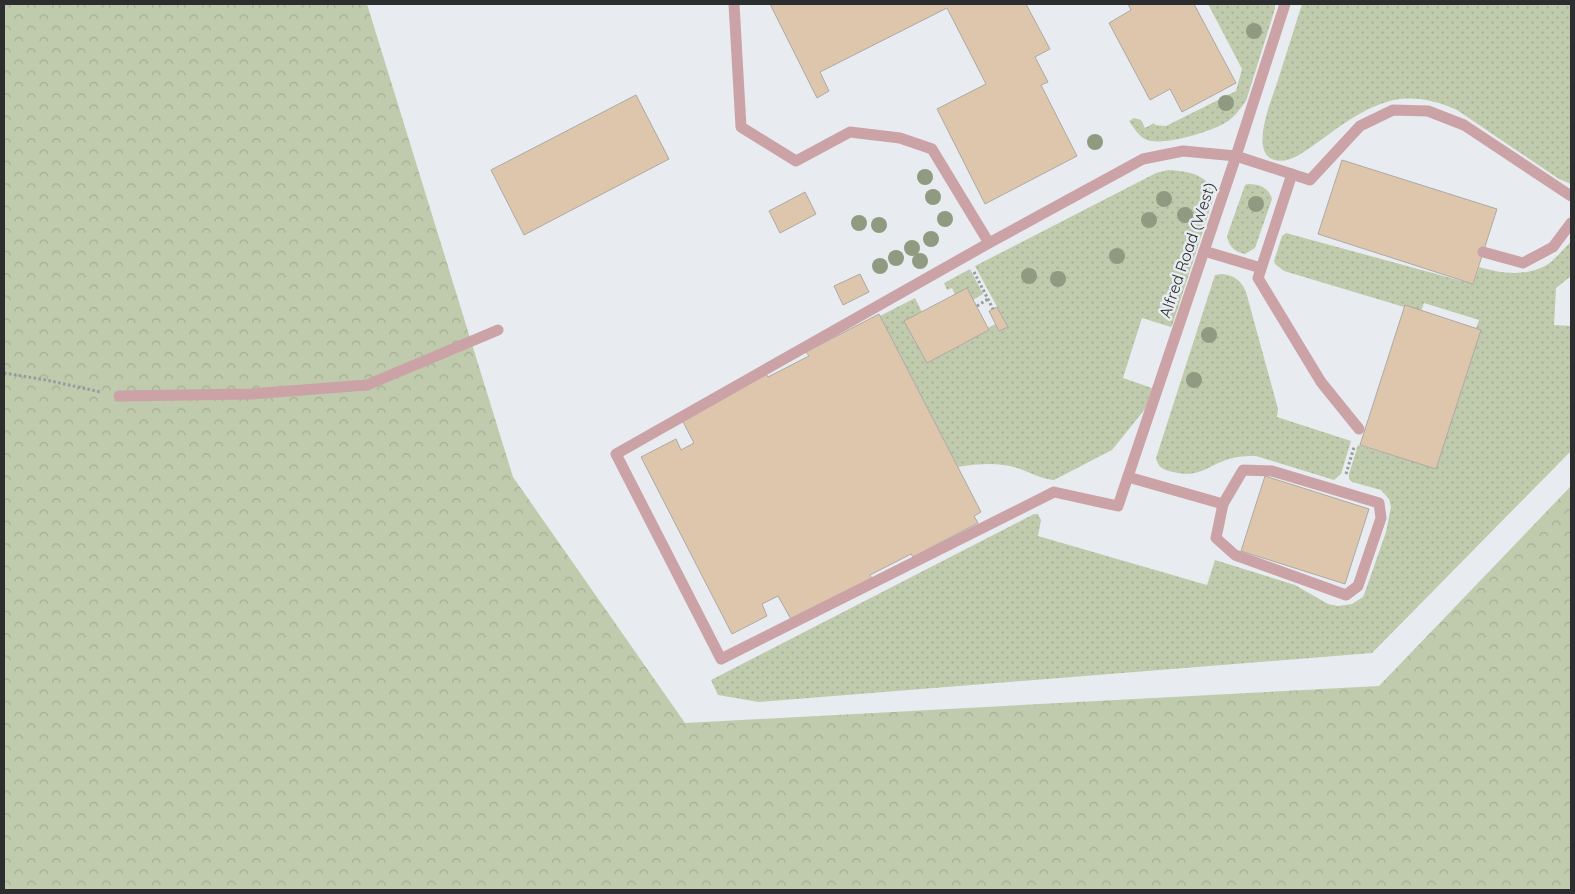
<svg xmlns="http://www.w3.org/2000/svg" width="1575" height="894" font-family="Quicksand,sans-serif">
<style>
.grass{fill:url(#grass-dots)}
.forest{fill:url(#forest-crowns)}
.building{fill:#dec6ac;stroke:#aca9a5}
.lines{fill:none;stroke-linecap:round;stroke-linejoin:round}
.path{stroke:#979b9d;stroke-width:3;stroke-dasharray:2.5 2.5;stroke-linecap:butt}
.service{stroke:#cba3a7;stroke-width:11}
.tree{fill:#8f9a81}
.labels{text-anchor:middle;stroke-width:5;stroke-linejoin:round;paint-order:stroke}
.street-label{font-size:16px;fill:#2b2d2e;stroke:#e8ecf0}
</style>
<defs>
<pattern id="grass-dots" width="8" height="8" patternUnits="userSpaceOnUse" patternTransform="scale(1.25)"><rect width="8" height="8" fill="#bfcbac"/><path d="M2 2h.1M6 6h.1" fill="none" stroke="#a4af94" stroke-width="1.8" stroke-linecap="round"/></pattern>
<pattern id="forest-crowns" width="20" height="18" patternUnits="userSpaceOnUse" patternTransform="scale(1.25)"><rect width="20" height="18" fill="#bfcbac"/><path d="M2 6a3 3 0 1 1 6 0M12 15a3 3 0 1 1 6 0" fill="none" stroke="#a4af94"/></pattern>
</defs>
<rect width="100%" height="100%" fill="#e8ecf0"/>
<!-- grass -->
<g class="grass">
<path d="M 1208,4 L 1275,4 L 1275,9 L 1246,101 C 1240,109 1234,118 1225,123 C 1210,132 1164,146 1147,140 C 1139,137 1134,128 1129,121 L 1134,118 L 1141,120 L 1145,128 L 1154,123 L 1155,125 L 1166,126 L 1236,91 L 1242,69 Z"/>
<path d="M 1302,4 L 1571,4 L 1571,184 L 1559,179 L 1457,110 C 1437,101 1416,96 1394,100 C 1357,108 1330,136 1299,155 C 1286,163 1266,165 1263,146 C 1260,127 1272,98 1278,80 C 1286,55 1294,29 1302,4 Z"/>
<path d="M 1168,170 C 1188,171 1214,175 1213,200 L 1172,326 L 1171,327 L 1142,318 L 1123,378 L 1152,388 L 1145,409 L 1112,450 L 1054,480 C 1040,479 1030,472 1017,468 C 998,462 977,464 958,467 L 880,316 L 915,298 L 922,312 L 905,322 L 927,363 L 989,330 L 988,328 L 995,324 L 999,331 L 1008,327 L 975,266 L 1156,173 Z"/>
<path d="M 1248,184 C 1260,184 1269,188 1272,199 L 1255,248 L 1245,254 C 1235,252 1229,247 1227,236 L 1245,185 Z"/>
<path d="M 1286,233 L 1473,284 L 1479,267 C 1500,273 1524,277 1545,266 C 1554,261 1563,249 1571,242 L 1571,276 L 1556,288 L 1554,325 L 1571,326 L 1571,451 L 1372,653 L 759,702 L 718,695 L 711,680 L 1034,514 L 1038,514 L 1041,520 L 1038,536 L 1207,585 L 1215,560 L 1295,585 L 1328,604 L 1338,606 L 1352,604 L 1363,597 L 1365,592 L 1386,532 L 1391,507 L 1389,499 L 1381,490 L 1352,482 L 1349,479 L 1349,474 L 1358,445 L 1436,469 L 1481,330 L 1476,328 L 1479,320 L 1424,303 L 1421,311 L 1404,307 L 1284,271 L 1275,264 L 1274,261 L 1282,236 Z"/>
<polygon points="970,269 983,294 973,300 967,288 955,295 952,288 947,290 944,283"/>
<path d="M 1221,274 C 1234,275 1241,280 1246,292 L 1278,409 L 1277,417 L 1351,441 L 1341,474 L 1334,480 L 1256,456 C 1248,456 1241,456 1233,458 C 1205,465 1202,480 1169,471 C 1161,469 1158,466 1156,458 L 1214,278 L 1215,275 Z"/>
</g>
<!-- forest -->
<polygon class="forest" points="4,4 367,4 513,477 685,723 1379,686 1571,486 1571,890 4,890"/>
<!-- building -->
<g class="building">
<polygon points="770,4 1026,4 1050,49 1035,57 1048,82 1041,85 1077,156 985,204 937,109 986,84 947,8 820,72 829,91 817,98"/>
<polygon points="1128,4 1194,4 1236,83 1182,112 1170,89 1150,100 1109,23 1131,10"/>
<polygon points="636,95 669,159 524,235 491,170"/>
<polygon points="1342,160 1497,209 1473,284 1318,234"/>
<polygon points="805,192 816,214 780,233 769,211"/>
<polygon points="860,274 869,292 843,305 834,286"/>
<polygon points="967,288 989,330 927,363 904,321"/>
<polygon points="1405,305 1481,330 1436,469 1360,445"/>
<polygon points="997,307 1008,327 999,331 989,311"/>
<polygon points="879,314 981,512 974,516 978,523 913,557 911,554 870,575 872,579 792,621 778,596 762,604 767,616 732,634 641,457 676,439 681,450 694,443 681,418 766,374 768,377 809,356 806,352"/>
<polygon points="1265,476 1369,509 1345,584 1241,551"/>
</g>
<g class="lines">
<!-- path -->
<g class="path">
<polyline points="974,272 993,309"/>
<polyline points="977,306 988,299"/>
<polyline points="4,373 46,380 101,392"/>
<polyline points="1346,474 1354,447"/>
</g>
<!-- service -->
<g class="service">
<polyline points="734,4 741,127 796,161 850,132 900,138 932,149 989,243 1143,159 1183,151 1236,156 1310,180 1360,126 1393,110 1428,111 1464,125 1571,196"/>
<polyline points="1292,174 1258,278 1321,382 1359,429"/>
<polyline points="989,243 616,454 721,659 1054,492 1118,506 1236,156 1285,4"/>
<polyline points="1204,251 1261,268"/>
<polyline points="1483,252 1523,263 1553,247 1571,223"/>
<polyline points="119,396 252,394 367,385 498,330"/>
<polygon points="1243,470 1272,471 1379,503 1381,518 1358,586 1346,595 1235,555 1216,538 1223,504"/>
<polyline points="1128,477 1223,504"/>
</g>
</g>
<!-- trees -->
<g class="tree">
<circle cx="1254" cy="31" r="8"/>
<circle cx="1226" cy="103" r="8"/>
<circle cx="1095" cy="142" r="8"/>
<circle cx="925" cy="177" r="8"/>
<circle cx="933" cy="197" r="8"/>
<circle cx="1164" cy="199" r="8"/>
<circle cx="1256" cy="204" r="8"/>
<circle cx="1185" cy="215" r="8"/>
<circle cx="945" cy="219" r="8"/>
<circle cx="1149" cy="220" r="8"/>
<circle cx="859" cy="223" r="8"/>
<circle cx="879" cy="225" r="8"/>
<circle cx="931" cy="239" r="8"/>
<circle cx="912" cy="248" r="8"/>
<circle cx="1117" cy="256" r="8"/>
<circle cx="896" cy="258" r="8"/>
<circle cx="920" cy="261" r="8"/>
<circle cx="880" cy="266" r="8"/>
<circle cx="1029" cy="276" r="8"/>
<circle cx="1058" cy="279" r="8"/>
<circle cx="1209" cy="335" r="8"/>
<circle cx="1194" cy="380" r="8"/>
</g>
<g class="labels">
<!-- street labels -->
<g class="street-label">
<text transform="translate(1187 250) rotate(-71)" y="6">Alfred Road (West)</text>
</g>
</g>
<!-- border -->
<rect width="1575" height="894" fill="none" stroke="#2b2d2e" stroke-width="10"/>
</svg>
